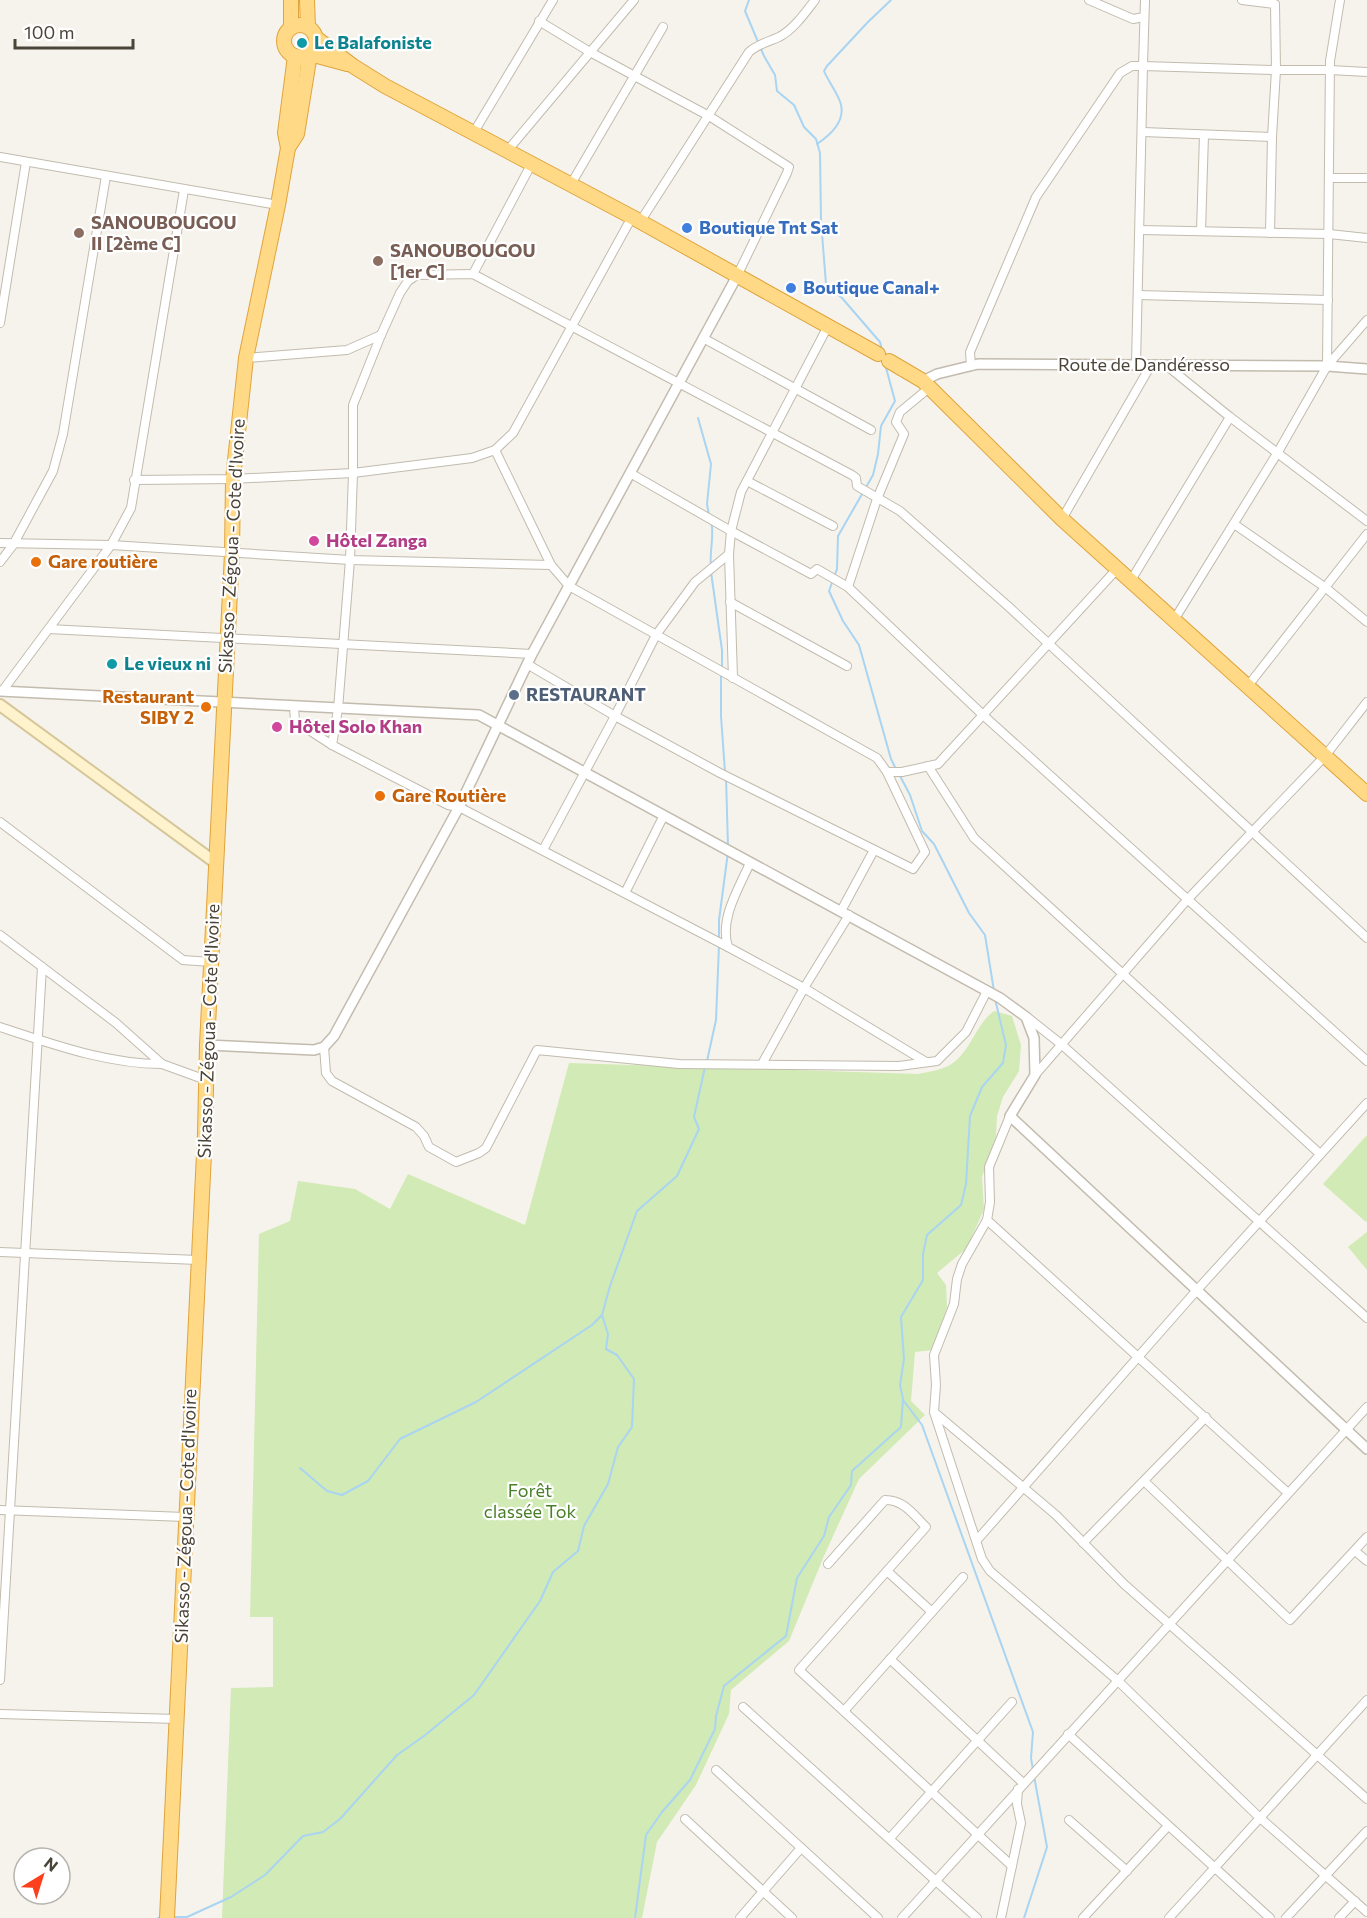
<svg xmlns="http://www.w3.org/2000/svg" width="1367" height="1918" font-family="Commissioner,sans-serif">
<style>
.green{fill:#d2eab5}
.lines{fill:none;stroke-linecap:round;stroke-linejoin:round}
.stream{stroke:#a9d4f2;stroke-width:2}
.minor-casing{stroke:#c2bbae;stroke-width:10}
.tertiary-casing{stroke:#c2bbae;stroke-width:12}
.secondary-casing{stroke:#d6c79b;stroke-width:14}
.trunk-casing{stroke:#e0a43c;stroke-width:16}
.minor{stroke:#fff;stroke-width:8}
.tertiary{stroke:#fff;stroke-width:9}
.secondary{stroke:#fff3cd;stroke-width:10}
.trunk{stroke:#ffd985;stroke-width:14}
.culture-dot{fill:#0f9aa8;stroke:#fff;stroke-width:2}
.shop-dot{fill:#3f7fe0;stroke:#fff;stroke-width:2}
.education-dot{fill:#8d6e63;stroke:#fff;stroke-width:2}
.hotel-dot{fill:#d1479c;stroke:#fff;stroke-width:2}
.food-dot{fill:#e8710a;stroke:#fff;stroke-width:2}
.service-dot{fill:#5c6f8a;stroke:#fff;stroke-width:2}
.labels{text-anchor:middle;stroke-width:4.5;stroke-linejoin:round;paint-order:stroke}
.culture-label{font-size:18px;font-weight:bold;fill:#0d838f;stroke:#fff;text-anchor:start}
.education-label{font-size:18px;font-weight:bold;fill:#785e54;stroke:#fff;text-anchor:start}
.shop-label{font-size:18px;font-weight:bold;fill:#366cbe;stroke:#fff;text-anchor:start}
.street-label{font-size:18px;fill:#4b4439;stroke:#fff}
.hotel-label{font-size:18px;font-weight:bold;fill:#b23c85;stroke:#fff;text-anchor:start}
.food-label{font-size:18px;font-weight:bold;fill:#c56008;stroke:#fff;text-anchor:start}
.service-label{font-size:18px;font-weight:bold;fill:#4e5e75;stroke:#fff;text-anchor:start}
.park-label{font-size:18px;fill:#4a7f2a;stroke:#fff}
</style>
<rect width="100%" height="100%" fill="#f6f3ec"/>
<!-- green -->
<g class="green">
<path d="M 994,1011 L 1012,1016 L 1021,1045 L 1019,1071 L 1003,1097 L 997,1116 L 996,1136 L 982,1177 L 984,1209 L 967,1248 L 937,1273 L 946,1285 L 947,1307 L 933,1350 L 915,1352 L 911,1401 L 925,1415 L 859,1479 L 824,1556 L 789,1641 L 731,1690 L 729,1714 L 696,1785 L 657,1842 L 642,1918 L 222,1918 L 231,1688 L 273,1687 L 273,1617 L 250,1617 L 259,1234 L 290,1221 L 298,1181 L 355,1189 L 390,1209 L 408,1174 L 525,1225 L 569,1063 L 918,1074 C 928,1072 941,1070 950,1065 C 971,1052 975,1025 994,1011 Z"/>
<polygon points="1367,1135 1367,1221 1366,1222 1323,1184"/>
<polygon points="1367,1232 1367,1270 1348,1247"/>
</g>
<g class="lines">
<!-- stream -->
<g class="stream">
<polyline points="749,0 745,11 764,56 775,75 777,91 794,105 804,127 816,139 820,153 821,221 826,284 842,298 880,342 882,350"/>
<path d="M 817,144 C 829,136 845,122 841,105 C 840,97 828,81 824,71 L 827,66 L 867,23 L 891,0"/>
<polyline points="885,364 895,401 881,426 878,454 873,475 838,536 837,569 829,591 843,621 859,645 891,759 896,769"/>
<polyline points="698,418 711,464 707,504 709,516"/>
<path d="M 711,566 C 709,551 715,536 711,521"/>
<polyline points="711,572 722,650 722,667"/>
<polyline points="721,673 721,716 725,772"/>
<polyline points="899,774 910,795 922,831 934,844 969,913 985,935 994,991"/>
<polyline points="726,777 728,847"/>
<polyline points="719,939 719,920 728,852"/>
<polyline points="707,1061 716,1020 719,945"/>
<polyline points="903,1400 922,1425 1033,1732 1031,1758 1033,1770"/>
<polyline points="300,1468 327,1491 342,1495 368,1481 400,1439 476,1402 592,1325 602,1315 610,1286 637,1211 677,1176 699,1129 694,1117 705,1067"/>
<polyline points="175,1917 187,1917 231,1897 265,1875 303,1836 323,1832 340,1819 397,1755 424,1736 474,1695 540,1601 553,1572 578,1551 584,1526 608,1484 618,1447 632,1427 634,1379 617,1355 606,1349 608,1334 602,1315"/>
<polyline points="158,1918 159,1918"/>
<polyline points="635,1918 646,1835 662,1812 690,1780 715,1729 716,1716 724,1686 786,1636 797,1578 824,1536 829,1517 851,1485 852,1471 901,1427 903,1399 900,1385 904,1359 901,1317 923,1280 923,1254 927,1235 961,1205 966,1184 970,1116 982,1087 1003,1063 1006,1045 995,999"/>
<polyline points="1024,1918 1047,1847 1034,1776"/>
</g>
<defs>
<g id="minor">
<polyline points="1089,0 1133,19 1144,17"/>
<polyline points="1242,0 1275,4 1276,70 1272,137"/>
<polyline points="1340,0 1330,61 1327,366 1367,320"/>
<polyline points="539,21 590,52 709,116 789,167 787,173 737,276"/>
<polyline points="474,132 553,0"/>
<polyline points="1143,132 1272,137 1270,233"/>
<polyline points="508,150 634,0"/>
<polyline points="0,157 278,205"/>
<polyline points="1329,178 1367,178"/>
<polyline points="571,184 663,27"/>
<path d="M 640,222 L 749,52 C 758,44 768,42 779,37 C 793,30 805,13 815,0"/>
<polyline points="1141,230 1329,234 1367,238"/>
<polyline points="1201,231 1204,135"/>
<polyline points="473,274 532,163"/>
<polyline points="1138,295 1328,300"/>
<polyline points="0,323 26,162"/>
<polyline points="703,338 871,430"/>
<polyline points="246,358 347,350 381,335"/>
<polyline points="1136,364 1143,66 1276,70 1330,70 1367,72"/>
<polyline points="1166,365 1230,417 1367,521"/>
<polyline points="971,366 970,352 1036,197 1120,73 1132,66 1143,66 1145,0"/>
<polyline points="929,388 900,412 896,422 904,434 877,499 848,587 983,715 1367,1061"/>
<polyline points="495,450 551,565 569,586 877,758 887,772 902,772 938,764 1117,569"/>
<polyline points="630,473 731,531 811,574 817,569 848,587"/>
<polyline points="134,480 233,479 353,473 472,458 495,450 513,433 632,217"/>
<polyline points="747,481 833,526"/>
<polyline points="1062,519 1151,365"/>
<polyline points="1234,524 1326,588 1367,622"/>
<polyline points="0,543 111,545 350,560 551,565"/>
<polyline points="0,562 13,545 53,471 63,434 106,176"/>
<polyline points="1130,582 1230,417"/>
<polyline points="730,602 847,666"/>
<polyline points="1174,620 1278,452 1327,366"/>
<polyline points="49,629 532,654"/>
<polyline points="527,664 615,716 720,773 913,869 925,852 887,772"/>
<polyline points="733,678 729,554 731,531 741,492 828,326"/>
<polyline points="1247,687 1367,534"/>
<polyline points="3,690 111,545 131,508 184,190"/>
<polyline points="294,707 295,721 332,745 448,805 459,807 728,947"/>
<polyline points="332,745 338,709 350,560 353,473 353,405 381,335 400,293 408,281 417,275 473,274 852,475 856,478 857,486 900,511 1009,607 1367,938"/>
<polyline points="928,766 974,838 1320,1154"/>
<polyline points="0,822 183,960 211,962"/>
<polyline points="543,850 615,716 656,635 695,582 729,554"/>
<path d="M 750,863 C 739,888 719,919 728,947 L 804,988 L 926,1062"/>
<polyline points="625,893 663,817"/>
<polyline points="841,911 874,850"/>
<polyline points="0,935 116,1023 162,1064 206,1080"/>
<polyline points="1027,1017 1061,1044 1367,1318"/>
<path d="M 0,1027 C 52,1044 107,1064 162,1064"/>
<polyline points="324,1047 326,1073 332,1081 416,1127 424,1136 429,1147 456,1162 479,1153 486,1148 537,1050 679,1064 899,1066 937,1061 966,1032 987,991"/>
<polyline points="762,1064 804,988 849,915"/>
<polyline points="1035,1075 1187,900 1325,756 1367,702"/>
<polyline points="1010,1116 989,1167 990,1202 987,1220 962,1264 957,1279 954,1304 934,1355 936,1385 934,1412 982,1559 990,1571 1117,1680 1259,1817 1367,1912"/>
<polyline points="987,1220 1288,1493"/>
<polyline points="0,1252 198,1260"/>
<polyline points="934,1412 1056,1515 1124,1584 1367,1799"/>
<polyline points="1144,1481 1290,1620 1367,1537"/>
<polyline points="0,1510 185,1517"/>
<polyline points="977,1540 1197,1290 1367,1103"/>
<polyline points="1083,1543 1206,1417"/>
<polyline points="1355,1551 1367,1561"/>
<path d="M 828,1564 L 885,1500 C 904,1500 913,1514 926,1527 L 799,1670 L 1012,1866"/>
<polyline points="887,1571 932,1612"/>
<polyline points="890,1659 1023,1783"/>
<polyline points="0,1680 42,967"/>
<polyline points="743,1707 977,1918"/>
<polyline points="844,1711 963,1577"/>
<polyline points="0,1714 177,1719"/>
<polyline points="1068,1734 1270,1918"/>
<polyline points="716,1770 878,1918"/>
<polyline points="685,1819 792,1918"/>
<polyline points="1069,1820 1127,1871"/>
<polyline points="890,1838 1012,1702"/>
<polyline points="740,1918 801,1848"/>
<polyline points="902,1918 1367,1407"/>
<polyline points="1001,1918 1021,1823 1017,1804 1018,1789"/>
<polyline points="1083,1918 1168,1826"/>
<polyline points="1169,1918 1367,1700"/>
<polyline points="1286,1918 1367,1831"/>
<polyline points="1339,1918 1355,1901"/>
</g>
<g id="tertiary">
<polyline points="923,381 937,374 978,364 1327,366 1367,369"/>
<polyline points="0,691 479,715 1000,998 1026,1017 1034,1038 1035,1075 1010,1116 1367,1449"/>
<polyline points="207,1045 314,1050 324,1047 334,1036 459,807 532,654 737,276"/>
</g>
<polyline id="secondary" points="0,705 216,863"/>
<g id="trunk">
<polyline points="307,0 308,27"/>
<circle cx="300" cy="41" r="16"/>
<polyline points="291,28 291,0"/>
<polyline points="316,38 353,66 385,86 632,217 878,354"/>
<polyline points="288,148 297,134 310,54 347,64"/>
<polyline points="889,361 923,381 1062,519 1367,794"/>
<polyline points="167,1918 205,1133 207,1045 232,553 233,479 246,358 278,205 288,148 285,133 295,56"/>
</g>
</defs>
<!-- minor casing -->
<use href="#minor" class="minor-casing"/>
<!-- tertiary casing -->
<use href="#tertiary" class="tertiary-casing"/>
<!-- secondary casing -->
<use href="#secondary" class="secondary-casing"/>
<!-- trunk casing -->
<use href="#trunk" class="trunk-casing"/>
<!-- minor -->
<use href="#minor" class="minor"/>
<!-- tertiary -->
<use href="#tertiary" class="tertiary"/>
<!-- secondary -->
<use href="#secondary" class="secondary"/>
<!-- trunk -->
<use href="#trunk" class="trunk"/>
</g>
<!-- markers -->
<g class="culture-dot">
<circle cx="302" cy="43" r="6"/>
<circle cx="112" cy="664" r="6"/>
</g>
<g class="shop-dot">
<circle cx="687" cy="228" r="6"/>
<circle cx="791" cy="288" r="6"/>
</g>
<g class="education-dot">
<circle cx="79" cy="233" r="6"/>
<circle cx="378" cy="261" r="6"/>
</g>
<g class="hotel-dot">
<circle cx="314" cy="541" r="6"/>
<circle cx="277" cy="727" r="6"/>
</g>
<g class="food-dot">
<circle cx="36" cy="562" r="6"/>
<circle cx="206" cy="707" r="6"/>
<circle cx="380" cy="796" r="6"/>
</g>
<circle class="service-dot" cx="514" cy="695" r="6"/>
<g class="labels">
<!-- culture labels -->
<g class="culture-label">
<text x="314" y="49">Le Balafoniste</text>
<text x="124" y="670">Le vieux ni</text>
</g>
<!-- education labels -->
<g class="education-label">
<text x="91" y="229">SANOUBOUGOU<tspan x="91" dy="21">II [2ème C]</tspan></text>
<text x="390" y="257">SANOUBOUGOU<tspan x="390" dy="21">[1er C]</tspan></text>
</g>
<!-- shop labels -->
<g class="shop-label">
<text x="699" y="234">Boutique Tnt Sat</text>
<text x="803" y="294">Boutique Canal+</text>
</g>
<!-- street labels -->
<g class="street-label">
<text x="1144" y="371">Route de Dandéresso</text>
<text transform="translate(232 546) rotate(-87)" y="6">Sikasso - Zégoua - Cote d'Ivoire</text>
<text transform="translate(209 1031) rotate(-88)" y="6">Sikasso - Zégoua - Cote d'Ivoire</text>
<text transform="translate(186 1516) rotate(-88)" y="6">Sikasso - Zégoua - Cote d'Ivoire</text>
</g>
<!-- hotel labels -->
<g class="hotel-label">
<text x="326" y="547">Hôtel Zanga</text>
<text x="289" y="733">Hôtel Solo Khan</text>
</g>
<!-- food labels -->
<g class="food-label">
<text x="48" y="568">Gare routière</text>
<text x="194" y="703" text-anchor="end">Restaurant<tspan x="194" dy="21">SIBY 2</tspan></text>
<text x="392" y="802">Gare Routière</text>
</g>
<!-- service labels -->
<g class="service-label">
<text x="526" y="701">RESTAURANT</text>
</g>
<!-- park labels -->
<g class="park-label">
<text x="530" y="1497">Forêt<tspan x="530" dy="21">classée Tok</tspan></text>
</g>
</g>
<!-- north arrow -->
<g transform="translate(42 1876) rotate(38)"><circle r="28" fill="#ffffff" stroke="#b7b4b0" stroke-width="1.5"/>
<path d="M0-4.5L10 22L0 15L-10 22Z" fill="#fc3f1d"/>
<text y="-9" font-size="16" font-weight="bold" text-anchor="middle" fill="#4b4439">N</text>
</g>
<!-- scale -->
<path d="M15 39v9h118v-9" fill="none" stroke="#4b4439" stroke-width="3"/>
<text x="24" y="39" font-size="18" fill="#4b4439" stroke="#ffffff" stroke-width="4.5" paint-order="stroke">100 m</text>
</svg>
